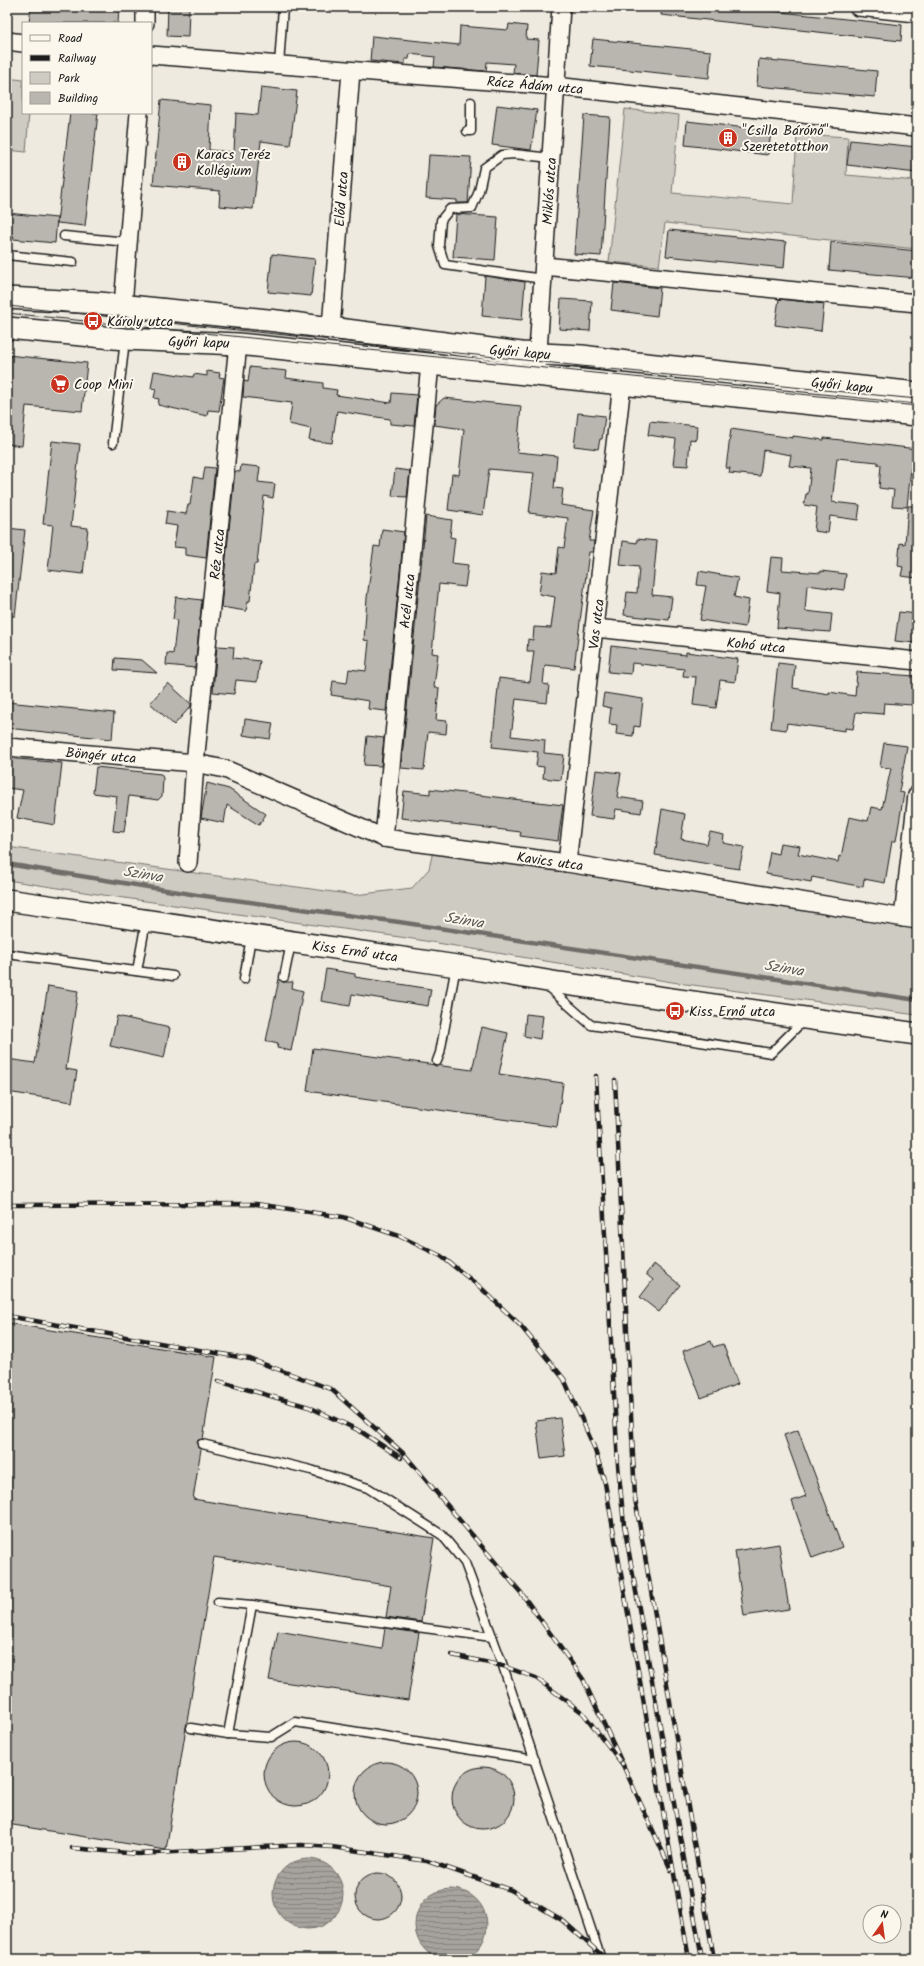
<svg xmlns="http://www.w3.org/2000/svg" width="924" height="1966" font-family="Kalam,sans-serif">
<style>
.green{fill:#ceccc2;stroke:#75746f}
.water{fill:url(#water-rules);stroke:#6f6d69}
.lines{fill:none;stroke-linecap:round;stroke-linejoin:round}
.stream{stroke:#6f6d69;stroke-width:4.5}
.building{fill:#b9b6af;stroke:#1c1c1c}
.service-casing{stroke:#1c1c1c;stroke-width:11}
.minor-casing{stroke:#1c1c1c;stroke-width:20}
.tertiary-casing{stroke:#1c1c1c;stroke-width:24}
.service{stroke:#fbf7ec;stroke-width:8}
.minor{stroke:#fbf7ec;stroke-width:17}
.tertiary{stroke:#fbf7ec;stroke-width:21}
.tram{stroke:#1c1c1c;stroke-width:1}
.rail-casing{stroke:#1c1c1c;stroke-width:4.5}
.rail{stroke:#fbf7ec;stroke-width:3;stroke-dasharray:9;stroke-linecap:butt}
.labels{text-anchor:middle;stroke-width:4;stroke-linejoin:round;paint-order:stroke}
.street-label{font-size:14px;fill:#1c1c1c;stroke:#fbf7ec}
.poi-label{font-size:14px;fill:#1c1c1c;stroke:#fbf7ec;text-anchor:start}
.water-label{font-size:15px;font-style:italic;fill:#5a5956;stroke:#fbf7ec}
</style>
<defs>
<pattern id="water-rules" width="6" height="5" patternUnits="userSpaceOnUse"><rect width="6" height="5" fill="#a6a39d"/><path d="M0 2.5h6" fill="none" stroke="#86847f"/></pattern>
</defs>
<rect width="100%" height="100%" fill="#eeeadf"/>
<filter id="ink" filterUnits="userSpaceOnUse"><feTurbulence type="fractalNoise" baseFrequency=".025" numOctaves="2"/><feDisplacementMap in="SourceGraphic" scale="8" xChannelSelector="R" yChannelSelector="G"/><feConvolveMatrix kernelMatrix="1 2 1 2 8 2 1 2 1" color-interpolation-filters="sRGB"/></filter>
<g filter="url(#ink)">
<!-- green -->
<g class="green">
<polygon points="7,78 23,80 23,113 29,113 26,152 7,150"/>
<polygon points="625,109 679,115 672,193 793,204 797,134 848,137 846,175 917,181 917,249 665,223 659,266 609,262"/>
<polygon points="7,847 355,895 412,888 429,869 433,851 641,881 917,927 917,1015 678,983 407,938 103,895 7,880"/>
</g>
<!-- water -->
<g class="water">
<circle cx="308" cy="1894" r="35"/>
<circle cx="451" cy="1925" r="36"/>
</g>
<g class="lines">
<!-- stream -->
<polyline class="stream" points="7,864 197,895 399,922 917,1000"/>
</g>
<!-- building -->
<g class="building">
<polygon points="31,7 119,7 118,23 29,23"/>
<polygon points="168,7 189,7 188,37 167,36"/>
<polygon points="662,7 734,7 902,25 901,41 661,15"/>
<polygon points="509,24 527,26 526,39 539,40 536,75 513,73 514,64 487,62 486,71 434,67 435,57 410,54 409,59 405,59 405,64 370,61 372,36 459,45 460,26 508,30"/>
<polygon points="593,39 711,51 709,78 590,66"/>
<polygon points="759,59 877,71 875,97 757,86"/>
<polygon points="261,87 297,91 290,145 261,141 253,209 219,206 220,191 153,185 161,100 211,105 209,150 234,152 236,113 258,115"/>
<polygon points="497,105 537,110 531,150 492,145"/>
<polygon points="70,113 98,113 85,226 57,223"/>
<polygon points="584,115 610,117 601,256 574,254"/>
<polygon points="687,121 771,131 768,155 685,145"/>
<polygon points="850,140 917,147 917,173 847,165"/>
<polygon points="429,155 471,157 468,203 457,203 457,200 426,198"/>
<polygon points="7,213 57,218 55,243 13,239 14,236 7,235"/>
<polygon points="456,214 498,217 495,260 453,257"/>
<polygon points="669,230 786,242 784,268 666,256"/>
<polygon points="831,242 917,251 917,278 829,270"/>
<polygon points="272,254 315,259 311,296 268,292"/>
<polygon points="485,276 525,282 522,320 482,316"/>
<polygon points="614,283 660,288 657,316 611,310"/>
<polygon points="561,299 592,301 590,331 559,329"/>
<polygon points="779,299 824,304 821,331 775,325"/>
<polygon points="7,355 87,363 82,411 26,406 22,446 7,444"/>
<polygon points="250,367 287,371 286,378 323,383 323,388 337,390 336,395 391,403 392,393 417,395 414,426 390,424 390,419 337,411 332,443 309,440 311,429 289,424 292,403 243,397 244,381 248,382"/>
<polygon points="154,371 193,377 194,374 207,376 207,371 220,373 219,377 224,378 219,411 208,410 207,416 158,405 159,399 154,398 156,389 151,388"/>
<polygon points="444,398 521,406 517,452 557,456 554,488 563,489 561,505 594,510 589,541 594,541 593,552 589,552 574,668 545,665 543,684 549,685 547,703 516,699 511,736 545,740 544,753 564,755 561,780 543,778 544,767 536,766 538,752 492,747 499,678 530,682 534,651 527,651 528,639 533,640 534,627 551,628 555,597 539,594 542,571 556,573 559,547 564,548 568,518 529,513 534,473 489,469 483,515 448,510 452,474 459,475 464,429 434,425 436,405"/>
<polygon points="578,413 605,416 602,439 600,439 598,449 574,446"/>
<polygon points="650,421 697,426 696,440 690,439 688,466 673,465 676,439 648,435"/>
<polygon points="731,429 793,438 793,436 824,440 824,438 917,449 917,469 911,468 907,507 892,506 894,490 879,488 881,465 878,465 878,462 837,458 832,502 860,505 858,520 830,516 828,533 814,531 817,507 804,505 806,494 808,494 811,468 789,466 791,455 763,450 760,476 729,473 730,468 726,468"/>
<polygon points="52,441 80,444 71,526 88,528 83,574 48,570 53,525 43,524"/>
<polygon points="241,465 260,467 258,482 275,484 273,498 264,496 257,564 254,564 250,601 248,601 246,611 221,607 235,471 240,472"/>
<polygon points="205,467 215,468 206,558 185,555 185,548 174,547 177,526 165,524 167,511 186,514 188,505 190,505 194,477 203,479"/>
<polygon points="395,469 410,471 407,497 392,496"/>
<polygon points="908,506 917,506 917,578 901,576 903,567 898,566 900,543 905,544"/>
<polygon points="426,516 452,520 450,537 455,538 452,563 468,565 465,587 439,584 432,653 438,654 434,687 439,688 436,720 447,721 446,734 428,732 424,770 401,768"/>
<polygon points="7,528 25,530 15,616 7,616"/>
<polygon points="382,529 404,532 386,711 368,709 369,701 331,695 333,681 347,683 349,669 366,671 369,641 364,640 367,598 374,546 380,547"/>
<polygon points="637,539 657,541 652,595 672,597 669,620 624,615 627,592 637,593 639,567 620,565 623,541 637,543"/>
<polygon points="771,557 783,558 782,570 821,573 821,571 846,574 844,590 807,585 805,611 832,614 830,632 777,628 780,593 767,591"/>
<polygon points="699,571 738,578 734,597 749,600 745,627 700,620 706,586 697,585"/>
<polygon points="176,597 202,600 195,668 166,665 167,653 173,654 177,620 173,619"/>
<polygon points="899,612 917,614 916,643 895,641"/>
<polygon points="217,646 234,647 233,658 260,661 257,682 236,680 234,694 213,692"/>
<polygon points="611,646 686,655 686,652 738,659 735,682 720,680 716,708 693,705 696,677 683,676 684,669 632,663 631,674 608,672"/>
<polygon points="115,658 142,660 157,673 114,670"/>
<polygon points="778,663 795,665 793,688 829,694 829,692 855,696 857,672 915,676 912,705 884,703 883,714 856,712 853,729 845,728 845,731 787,723 786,730 771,728"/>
<polygon points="168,683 191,704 191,706 174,725 150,703"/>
<polygon points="604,693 643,699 640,727 634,726 633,736 616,734 617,725 609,724 611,708 602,706"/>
<polygon points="7,702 114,713 112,739 7,728"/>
<polygon points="245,719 273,723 270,739 243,735"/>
<polygon points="367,736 384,738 381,766 364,765"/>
<polygon points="884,743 907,746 899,792 904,793 896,841 892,841 885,883 864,879 863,887 812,877 811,882 766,874 770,852 778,854 780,843 800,846 798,854 838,862 839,856 841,857 849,817 868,821 871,807 882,809 891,768 880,767"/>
<polygon points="7,758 62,763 55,825 17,818 23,790 7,788"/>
<polygon points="96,767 161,774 163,778 162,796 158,800 129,796 124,832 113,831 117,796 93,793"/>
<polygon points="596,770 621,773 617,797 643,801 641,813 616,809 614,819 590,816"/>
<polygon points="207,783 229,789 266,814 259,825 227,805 224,823 201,818"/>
<polygon points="430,789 563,805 558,841 520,836 521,832 401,818 404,791 430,794"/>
<polygon points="662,809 685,814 681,839 707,844 710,832 724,835 723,843 744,847 739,869 655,855"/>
<polygon points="326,969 355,974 355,977 431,989 428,1006 352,994 350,1006 321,1001"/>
<polygon points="279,979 283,982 293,982 292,988 303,991 291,1051 277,1048 278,1044 266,1041"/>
<polygon points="48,986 78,991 66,1069 77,1071 72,1102 7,1092 7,1059 35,1063"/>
<polygon points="526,1014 543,1016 540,1039 524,1036"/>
<polygon points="117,1016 170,1028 164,1058 110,1046"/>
<polygon points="482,1027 508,1033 499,1074 563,1083 557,1127 307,1091 313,1048 472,1070"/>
<polygon points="654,1264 680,1285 659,1312 640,1297 653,1280 646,1274"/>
<polygon points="7,1323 216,1357 203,1439 198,1440 197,1443 198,1448 201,1449 193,1499 434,1538 421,1622 386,1617 391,1586 214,1557 166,1850 7,1824"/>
<polygon points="711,1341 713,1347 723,1344 738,1384 701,1398 683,1351"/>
<polygon points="560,1418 565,1456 541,1459 536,1421"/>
<polygon points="798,1430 842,1547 812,1558 792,1501 806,1496 784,1435"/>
<polygon points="779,1544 789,1609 744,1616 735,1551"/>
<polygon points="385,1628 419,1633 408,1700 269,1680 278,1631 382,1649"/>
<circle cx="296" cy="1774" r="32"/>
<circle cx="386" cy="1793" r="31"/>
<circle cx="483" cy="1798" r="31"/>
<circle cx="378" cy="1896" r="23"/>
</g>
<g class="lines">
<defs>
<g id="service">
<polyline points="279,65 283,7"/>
<polyline points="467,131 471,131 471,102"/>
<polyline points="64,236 128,242"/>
<polyline points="7,255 73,262"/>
<polyline points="543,279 445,265 439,246 441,220 450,209 472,208 479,191 484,168 502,155 514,154 551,158"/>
<polyline points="113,443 125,340"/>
<polyline points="7,954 173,976"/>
<polyline points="137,971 146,921"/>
<polyline points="284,977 291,943"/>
<polyline points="244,979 251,937"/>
<polyline points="548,987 591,1025 771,1053 804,1020"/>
<polyline points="437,1061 440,1053 456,966"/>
<polyline points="202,1444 311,1470 368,1488 442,1535 465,1563 503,1666 601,1959"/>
<polyline points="218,1602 252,1605 492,1637"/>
<polyline points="191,1728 228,1734 271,1737 295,1722 535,1760"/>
<polyline points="228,1734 252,1605"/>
</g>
<g id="minor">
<polyline points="858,7 917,13"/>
<polyline points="145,23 145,7"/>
<polyline points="7,41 23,43"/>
<polyline points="151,55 555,86 917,127"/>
<polyline points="544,266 917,303"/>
<polyline points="123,305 139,113"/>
<polyline points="331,328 351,71"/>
<polyline points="537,366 561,7"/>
<polyline points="595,628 917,661"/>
<polyline points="7,747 195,763 225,769 384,838 567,863 917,920"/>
<polyline points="384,838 430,364"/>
<polyline points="188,863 195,763 238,344"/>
<polyline points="567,863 622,384"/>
<polyline points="903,918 917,795"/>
</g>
<g id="tertiary">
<polyline points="7,298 99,303 277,321 521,353 582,356 627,362 917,393"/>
<polyline points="7,328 125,339 238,344 917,415"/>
<polyline points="7,900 457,966 559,983 917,1034"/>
</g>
</defs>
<!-- service casing -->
<use href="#service" class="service-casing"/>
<!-- minor casing -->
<use href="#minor" class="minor-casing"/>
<!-- tertiary casing -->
<use href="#tertiary" class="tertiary-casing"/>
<!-- service -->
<use href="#service" class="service"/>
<!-- minor -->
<use href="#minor" class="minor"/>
<!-- tertiary -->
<use href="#tertiary" class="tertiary"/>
<!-- tram -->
<g class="tram">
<polyline points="7,306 658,374 917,399"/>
<polyline points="7,313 917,406"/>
</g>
<defs>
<g id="rail">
<polyline points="596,1076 618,1465 624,1525 702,1959"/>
<polyline points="615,1080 635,1498 714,1959"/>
<polyline points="7,1205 256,1204 343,1217 399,1236 441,1256 480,1287 520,1325 564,1379 594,1447 605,1483 689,1959"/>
<polyline points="7,1316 250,1359 331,1389 404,1454 522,1594 583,1679 623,1765"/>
<polyline points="218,1381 309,1407 360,1431 401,1458"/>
<polyline points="452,1655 503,1666 536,1678 583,1713 623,1765 671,1870"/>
<polyline points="72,1848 138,1854 301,1845 332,1847 427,1861 511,1890 562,1920 606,1959"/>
</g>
</defs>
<!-- rail casing -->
<use href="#rail" class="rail-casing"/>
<!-- rail -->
<use href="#rail" class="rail"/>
</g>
</g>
<!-- icons -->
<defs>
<symbol id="building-disc" viewBox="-11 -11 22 22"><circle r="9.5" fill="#c8321e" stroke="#fbf7ec"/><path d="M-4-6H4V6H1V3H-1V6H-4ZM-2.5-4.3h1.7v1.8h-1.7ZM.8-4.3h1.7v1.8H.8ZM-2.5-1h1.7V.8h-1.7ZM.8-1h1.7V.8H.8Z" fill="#fff"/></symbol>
<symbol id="bus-disc" viewBox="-11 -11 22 22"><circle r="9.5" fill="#c8321e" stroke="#fbf7ec"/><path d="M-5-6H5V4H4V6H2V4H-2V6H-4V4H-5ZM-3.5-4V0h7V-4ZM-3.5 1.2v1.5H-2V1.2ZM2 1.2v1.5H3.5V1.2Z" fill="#fff"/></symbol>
<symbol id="supermarket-disc" viewBox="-11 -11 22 22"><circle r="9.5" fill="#c8321e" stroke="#fbf7ec"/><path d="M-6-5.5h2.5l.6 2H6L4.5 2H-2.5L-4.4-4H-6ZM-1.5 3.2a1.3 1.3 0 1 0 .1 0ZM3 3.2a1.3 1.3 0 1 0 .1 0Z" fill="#fff"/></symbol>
</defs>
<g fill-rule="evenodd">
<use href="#building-disc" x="717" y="127" width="22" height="22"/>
<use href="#building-disc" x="171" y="151" width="22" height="22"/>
<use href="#bus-disc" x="82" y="310" width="22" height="22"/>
<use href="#supermarket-disc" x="49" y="373" width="22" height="22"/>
<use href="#bus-disc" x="664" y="1000" width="22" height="22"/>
</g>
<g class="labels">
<!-- street labels -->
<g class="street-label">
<text transform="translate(535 85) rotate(5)" y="5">Rácz Ádám utca</text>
<text transform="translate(549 191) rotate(-86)" y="5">Miklós utca</text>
<text transform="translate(341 199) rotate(-86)" y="5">Előd utca</text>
<text transform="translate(199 342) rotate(2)" y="5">Győri kapu</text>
<text transform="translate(520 352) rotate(5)" y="5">Győri kapu</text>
<text transform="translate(842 385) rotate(6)" y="5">Győri kapu</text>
<text transform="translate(217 554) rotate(-84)" y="5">Réz utca</text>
<text transform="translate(407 601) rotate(-84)" y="5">Acél utca</text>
<text transform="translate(596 624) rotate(-83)" y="5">Vas utca</text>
<text transform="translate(756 645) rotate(6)" y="5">Kohó utca</text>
<text transform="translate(101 755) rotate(5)" y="5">Böngér utca</text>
<text transform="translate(550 861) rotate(8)" y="5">Kavics utca</text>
<text transform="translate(355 951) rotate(8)" y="5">Kiss Ernő utca</text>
</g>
<!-- poi labels -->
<g class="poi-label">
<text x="742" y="135">"Csilla Bárónő"<tspan x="742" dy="16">Szeretetotthon</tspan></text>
<text x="196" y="159">Karacs Teréz<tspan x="196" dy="16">Kollégium</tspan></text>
<text x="107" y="326">Károly utca</text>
<text x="74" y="389">Coop Mini</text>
<text x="689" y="1016">Kiss Ernő utca</text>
</g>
<!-- water labels -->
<g class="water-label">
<text transform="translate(143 874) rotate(9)" y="5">Szinva</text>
<text transform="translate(464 920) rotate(9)" y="5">Szinva</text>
<text transform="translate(784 968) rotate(9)" y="5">Szinva</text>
</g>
</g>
<!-- margin -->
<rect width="924" height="1966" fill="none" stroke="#fbf7ec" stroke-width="24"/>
<rect x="12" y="12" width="900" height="1942" fill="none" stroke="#1c1c1c" stroke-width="1.5" filter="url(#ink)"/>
<!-- legend -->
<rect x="22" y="22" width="130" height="92" fill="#fbf7ec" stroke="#a29f99"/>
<rect x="30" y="35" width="20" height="6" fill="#fbf7ec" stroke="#a29f99"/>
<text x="58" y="42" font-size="12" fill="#1c1c1c">Road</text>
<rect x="30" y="55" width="20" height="6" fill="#1c1c1c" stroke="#a29f99"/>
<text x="58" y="62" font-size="12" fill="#1c1c1c">Railway</text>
<rect x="30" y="72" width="20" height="12" fill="#ceccc2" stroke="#a29f99"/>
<text x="58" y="82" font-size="12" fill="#1c1c1c">Park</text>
<rect x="30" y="92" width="20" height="12" fill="#b9b6af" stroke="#a29f99"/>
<text x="58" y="102" font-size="12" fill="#1c1c1c">Building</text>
<!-- north arrow -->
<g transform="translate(882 1924) rotate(14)"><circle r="19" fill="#fbf7ec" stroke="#a29f99"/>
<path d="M0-3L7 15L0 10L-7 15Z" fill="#c8321e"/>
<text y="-6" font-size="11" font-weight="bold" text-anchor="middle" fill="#1c1c1c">N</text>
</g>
</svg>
